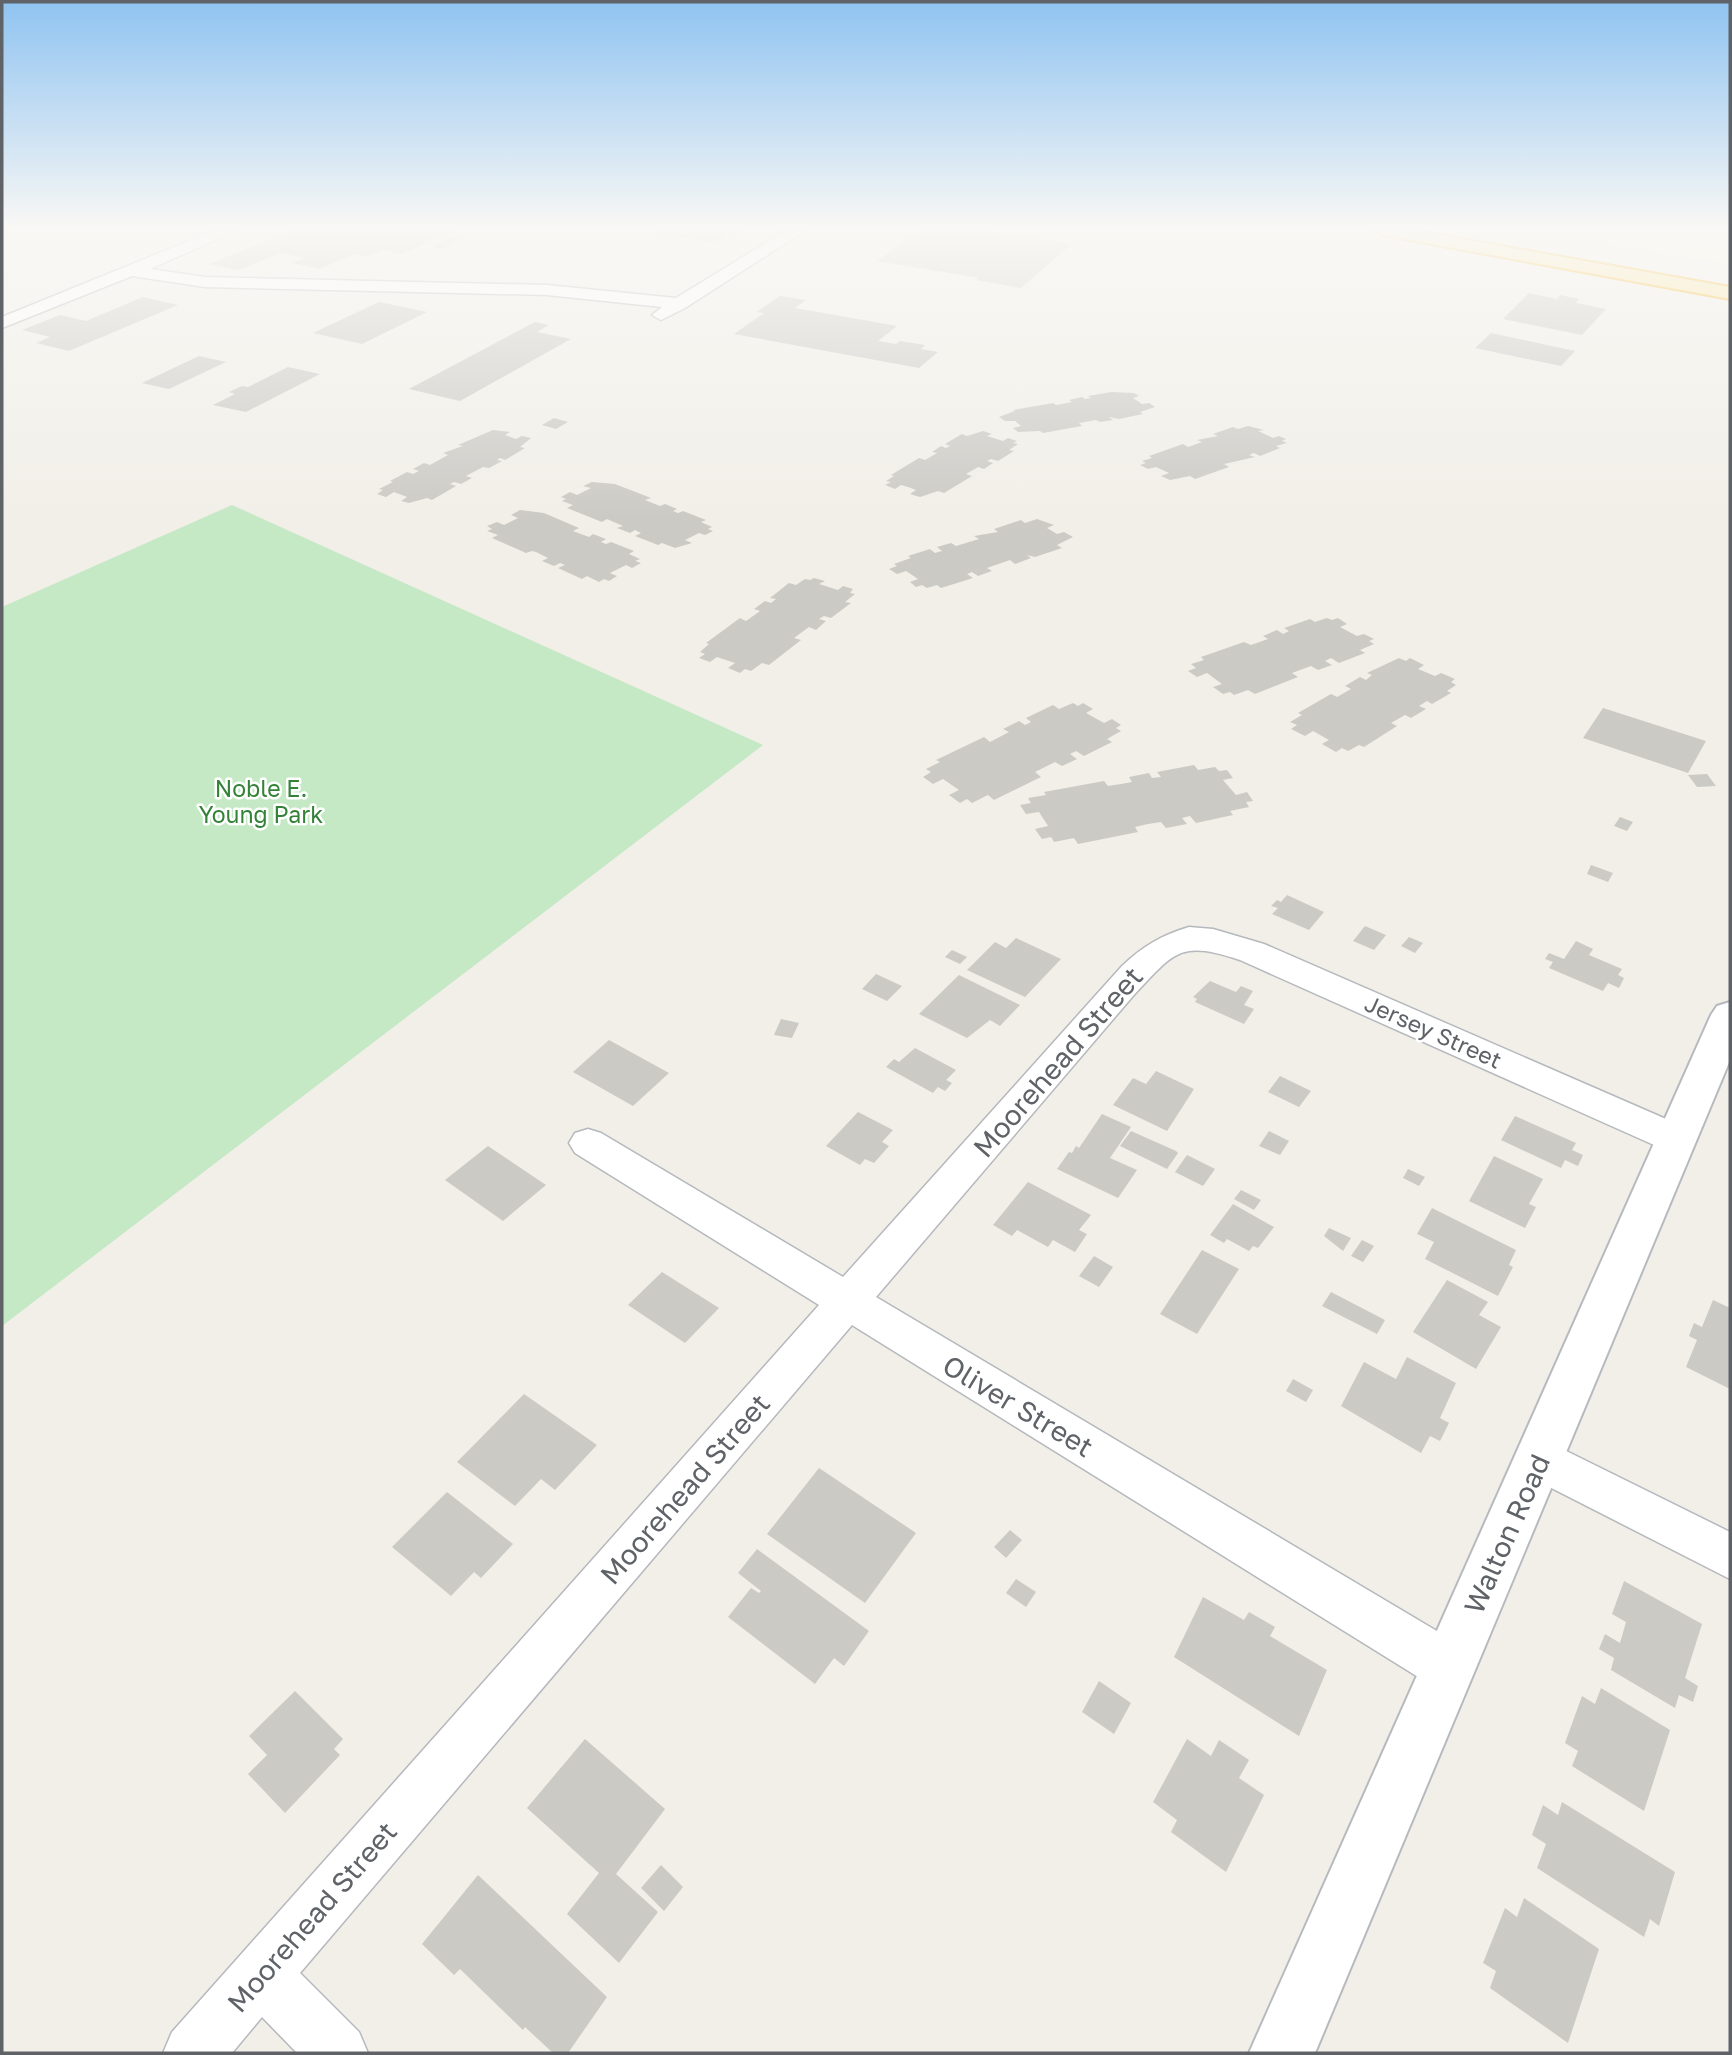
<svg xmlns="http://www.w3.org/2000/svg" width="1732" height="2055" font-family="'Golos Text',sans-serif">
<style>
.commercial{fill:#fef7e0}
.green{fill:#c5e8c5}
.building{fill:#cccac5}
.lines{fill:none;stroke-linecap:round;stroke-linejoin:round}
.street-casing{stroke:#b5b8bc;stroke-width:3}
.secondary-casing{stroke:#b6babf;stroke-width:4}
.highway-casing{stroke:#f9ab00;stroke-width:4}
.street{fill:#fff;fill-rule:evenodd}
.secondary{fill:#fff;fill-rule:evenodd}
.highway{fill:#fde293;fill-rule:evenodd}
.labels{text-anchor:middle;stroke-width:5;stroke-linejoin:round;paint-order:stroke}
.park-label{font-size:23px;fill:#348238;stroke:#fff}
.street-label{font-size:23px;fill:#5f6368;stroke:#fff}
.near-street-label{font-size:28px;fill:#5f6368;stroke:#fff}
</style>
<rect width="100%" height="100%" fill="#f1efe8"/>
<!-- commercial -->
<polygon class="commercial" points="1625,230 1730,230 1730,265 1607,243"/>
<!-- green -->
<polygon class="green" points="232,505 763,745 2,1326 2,607"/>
<!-- building -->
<g class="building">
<polygon points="293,230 456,230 402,254 382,250 367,257 355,254 320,269 292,263 305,258 281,253 238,270 209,264"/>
<polygon points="658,230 739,230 716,243 653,233"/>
<polygon points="921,230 978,230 1072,244 1021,288 976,280 979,278 877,261"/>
<polygon points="451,237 463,239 443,249 432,247"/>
<polygon points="1529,293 1557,299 1560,295 1579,299 1576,303 1606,309 1582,335 1503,319"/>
<polygon points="780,296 806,300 795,308 897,326 878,341 896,344 900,341 925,345 921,349 938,352 919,368 734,334 764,313 756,312"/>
<polygon points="143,297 178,305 69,351 36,343 50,337 22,330 60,315 86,321"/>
<polygon points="379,302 427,312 362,344 313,333"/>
<polygon points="535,322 549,325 537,332 571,339 460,401 409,389"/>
<polygon points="1491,333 1575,351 1561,366 1475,348"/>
<polygon points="199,356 226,362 169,389 142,383"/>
<polygon points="288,367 320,374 246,412 213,405 235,394 229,392 242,386 248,387"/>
<polygon points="1111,392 1134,393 1139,396 1133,398 1142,404 1149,403 1155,407 1140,412 1143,414 1119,419 1109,417 1113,420 1100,422 1096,420 1079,423 1082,426 1043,433 1040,431 1018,432 1013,428 1021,426 1015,421 1005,421 999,417 1015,411 1013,410 1053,403 1056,405 1072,402 1069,400 1082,397 1085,399 1091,398 1088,396"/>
<polygon points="554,418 568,422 556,429 542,425"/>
<polygon points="1248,426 1264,430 1258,431 1273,438 1279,436 1286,439 1282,441 1287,443 1276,446 1280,448 1260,456 1254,453 1249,455 1255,457 1224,464 1229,467 1195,479 1190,476 1170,480 1161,476 1169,473 1156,467 1148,469 1140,465 1146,463 1142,461 1152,458 1149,456 1183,444 1188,447 1202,442 1197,440 1218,436 1213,434 1233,427 1238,429"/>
<polygon points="493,430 510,432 505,435 516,439 522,436 531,438 520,447 525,448 505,460 500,458 497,460 502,461 489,468 483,467 466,476 472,478 461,484 454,482 450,484 456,486 432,500 427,498 409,503 401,501 407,497 394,492 386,497 377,494 383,490 379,489 393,482 390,481 407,472 413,474 419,471 413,469 424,463 430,465 448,455 443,453 463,446 458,445"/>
<polygon points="983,431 992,434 987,436 1003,441 1008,438 1017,441 1013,443 1018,444 1009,450 1014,451 998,461 991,459 987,461 993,463 984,469 978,467 966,474 972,476 944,493 938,491 920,497 910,494 916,490 908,487 901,485 895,489 885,485 891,482 886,481 894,476 891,475 919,458 925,460 937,453 932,452 941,446 946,448 950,446 945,444 962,434 967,436"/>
<polygon points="592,482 615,484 651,498 645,500 660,506 665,504 677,509 673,511 678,513 683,511 706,520 701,522 712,527 708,529 713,531 705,535 699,533 685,540 692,543 675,548 662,543 658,545 635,536 641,533 635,530 630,533 617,528 623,526 607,519 602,522 567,508 573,505 562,501 566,499 561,497 570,492 577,495 591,488 583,486"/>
<polygon points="520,510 544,513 579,528 573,531 589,537 593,534 606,539 601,542 606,544 611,542 634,551 629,554 640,559 635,561 641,563 632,568 626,565 610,573 617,576 609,581 604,579 599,582 587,576 582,579 558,568 565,565 560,563 554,566 542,561 548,558 536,552 532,551 526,553 492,538 498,535 487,531 492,529 487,526 497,522 504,525 518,518 511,515"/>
<polygon points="1037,519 1054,525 1047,528 1057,534 1064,532 1073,537 1057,545 1062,548 1035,557 1027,555 1031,558 1015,564 1010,560 987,568 992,571 978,576 972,572 967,574 973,578 941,588 937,585 927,588 922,585 916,587 910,582 918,579 906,571 897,574 889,569 897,566 894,564 911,558 908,556 930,549 935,553 942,551 937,547 951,543 956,546 979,539 974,536 998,532 994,529 1021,520 1025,523"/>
<polygon points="814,578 825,581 819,584 838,590 843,586 853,589 850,593 855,594 845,602 851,603 831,618 824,616 819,619 826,621 816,630 809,627 794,638 801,640 769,665 762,663 751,671 745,669 740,673 728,668 735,663 717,657 710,662 699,658 705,654 700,652 709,644 706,643 740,618 746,621 760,611 754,609 765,601 771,603 776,599 770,598 789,583 796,585 805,579 810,580"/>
<polygon points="1327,618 1332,620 1338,618 1347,624 1340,627 1357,636 1364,634 1374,639 1369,641 1374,644 1360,650 1365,653 1339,663 1331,658 1325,661 1332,665 1318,670 1311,666 1292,673 1298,677 1255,694 1248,690 1234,695 1230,692 1223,694 1213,687 1222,684 1207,673 1197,677 1188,671 1196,668 1191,664 1204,660 1201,657 1244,642 1251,645 1268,639 1263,636 1277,630 1283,634 1289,631 1284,628 1310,619 1315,622"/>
<polygon points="1399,658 1406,661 1410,658 1424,665 1418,669 1435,676 1441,673 1455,679 1451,682 1456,685 1447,691 1451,693 1432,704 1427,701 1419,706 1426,709 1411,718 1405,715 1391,723 1397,726 1364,747 1359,745 1348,751 1342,748 1336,752 1322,744 1329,740 1313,731 1305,736 1291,729 1297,725 1290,722 1302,715 1298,713 1331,694 1337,697 1351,689 1345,686 1360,677 1366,680 1372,675 1367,673"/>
<polygon points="1073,703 1078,706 1083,703 1093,709 1086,713 1104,723 1112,719 1121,725 1116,728 1121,731 1107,739 1112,742 1084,756 1076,751 1070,754 1077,759 1062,766 1055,762 1035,772 1041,777 994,800 988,795 972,803 967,799 960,803 949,795 959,790 943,779 933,784 923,777 931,772 926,769 940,762 936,760 984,737 990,742 1009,732 1003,729 1019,721 1025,725 1031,722 1026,718 1053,705 1059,709"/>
<polygon points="1603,708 1706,741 1688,773 1583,738"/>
<polygon points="1194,765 1198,770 1215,767 1219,771 1227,770 1233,778 1223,780 1229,787 1236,795 1247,792 1253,801 1246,802 1249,807 1230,811 1233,815 1196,823 1190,816 1182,818 1187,824 1166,828 1161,822 1148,824 1135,827 1138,832 1078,844 1074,838 1054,842 1051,837 1042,839 1035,829 1048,826 1039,812 1026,814 1020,805 1031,803 1028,798 1046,795 1044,792 1104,781 1108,786 1121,784 1132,782 1129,777 1149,773 1152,778 1161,777 1157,772"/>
<polygon points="1707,774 1716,786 1697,787 1688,775"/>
<polygon points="1620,817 1633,822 1627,831 1614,826"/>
<polygon points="1591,865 1613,873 1608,882 1587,874"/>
<polygon points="1287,895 1324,912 1309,930 1272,914 1278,908 1271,906 1277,900 1281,902"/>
<polygon points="1365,926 1386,935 1374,950 1353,941"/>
<polygon points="1409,937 1423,943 1415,953 1401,946"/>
<polygon points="1016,938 1061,959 1025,997 967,970 995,942 1006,948"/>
<polygon points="1576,941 1593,949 1589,955 1622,969 1618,975 1624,978 1619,988 1608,983 1603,991 1549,968 1553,962 1545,959 1549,953 1564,959"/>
<polygon points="952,950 967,957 960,964 945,957"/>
<polygon points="876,974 902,986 887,1001 862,989"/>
<polygon points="959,975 1020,1005 1000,1026 990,1020 967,1038 919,1014"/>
<polygon points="1210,981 1236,992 1241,986 1253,991 1244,1005 1254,1009 1244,1024 1195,1002 1197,999 1193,997"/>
<polygon points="781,1019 799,1023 792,1038 774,1035"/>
<polygon points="609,1040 669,1073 633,1106 573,1072"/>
<polygon points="915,1048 956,1070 946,1080 952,1083 945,1091 938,1087 933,1093 886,1067 894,1059 899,1062"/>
<polygon points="1156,1071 1194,1089 1167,1131 1113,1105 1133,1078 1146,1084"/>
<polygon points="1280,1076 1311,1091 1299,1107 1268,1092"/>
<polygon points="858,1112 893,1130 882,1142 889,1146 874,1163 865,1159 860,1165 826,1146"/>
<polygon points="1102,1114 1131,1127 1110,1158 1137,1170 1118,1198 1057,1169 1069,1152 1072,1153 1076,1146 1079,1148"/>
<polygon points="1515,1116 1576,1143 1572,1150 1583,1155 1578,1166 1565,1160 1561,1168 1501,1140"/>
<polygon points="1131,1131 1176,1151 1178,1153 1167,1169 1120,1146"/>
<polygon points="1269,1131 1289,1141 1280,1155 1259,1146"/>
<polygon points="488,1146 546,1185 503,1221 445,1180"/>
<polygon points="1187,1155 1215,1169 1203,1186 1175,1172"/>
<polygon points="1494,1156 1543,1179 1529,1204 1536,1207 1525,1228 1469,1201"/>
<polygon points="1408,1169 1425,1177 1419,1186 1403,1178"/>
<polygon points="1028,1182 1091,1215 1079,1230 1087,1234 1075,1252 1053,1240 1048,1247 1017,1230 1012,1236 993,1225"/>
<polygon points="1241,1190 1261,1200 1254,1210 1234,1199"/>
<polygon points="1233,1204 1274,1227 1258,1248 1253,1246 1249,1251 1227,1239 1224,1243 1210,1235"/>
<polygon points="1432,1208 1516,1250 1509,1265 1513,1267 1498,1296 1425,1259 1434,1242 1417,1234"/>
<polygon points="1329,1228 1351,1238 1343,1251 1324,1236"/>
<polygon points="1362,1240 1374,1246 1363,1262 1351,1256"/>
<polygon points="1202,1250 1239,1269 1197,1334 1160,1314"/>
<polygon points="1094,1256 1113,1267 1099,1287 1079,1276"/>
<polygon points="662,1272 719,1308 685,1343 628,1305"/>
<polygon points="1447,1280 1488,1302 1479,1315 1501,1327 1476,1369 1413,1332"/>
<polygon points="1331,1292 1385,1320 1377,1334 1322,1306"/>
<polygon points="1713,1300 1730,1308 1730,1389 1686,1367 1697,1340 1689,1336 1694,1323 1702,1327"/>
<polygon points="1407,1357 1456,1383 1440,1418 1449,1423 1440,1441 1430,1436 1421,1453 1341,1406 1364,1362 1396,1379"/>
<polygon points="1293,1379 1313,1390 1306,1402 1286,1391"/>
<polygon points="524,1394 597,1445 555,1490 541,1479 515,1506 457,1462"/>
<polygon points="819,1468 916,1533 865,1603 767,1534"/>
<polygon points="447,1492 513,1544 481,1578 474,1572 451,1596 392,1547"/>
<polygon points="1010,1530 1022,1540 1006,1558 994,1547"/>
<polygon points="757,1549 869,1631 844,1666 834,1658 815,1684 728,1617 751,1588 759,1593 761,1591 738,1573"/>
<polygon points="1016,1579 1036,1592 1026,1607 1006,1593"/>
<polygon points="1624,1581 1702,1624 1685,1678 1698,1686 1693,1702 1679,1695 1675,1708 1611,1670 1614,1658 1599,1649 1605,1634 1620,1643 1626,1622 1612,1614"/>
<polygon points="1203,1597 1244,1620 1249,1612 1275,1627 1270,1636 1327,1670 1299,1736 1174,1657"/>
<polygon points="1099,1681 1131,1703 1114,1734 1082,1712"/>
<polygon points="1601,1688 1670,1730 1644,1811 1572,1766 1578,1751 1565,1743 1582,1696 1595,1704"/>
<polygon points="295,1691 343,1739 334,1749 340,1755 285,1813 248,1774 267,1755 249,1736"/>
<polygon points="585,1739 665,1809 616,1874 658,1912 619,1963 567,1914 599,1873 527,1808"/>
<polygon points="1187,1739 1211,1756 1219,1740 1249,1760 1239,1778 1264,1795 1226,1872 1171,1832 1177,1820 1153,1802"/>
<polygon points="1562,1802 1675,1872 1659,1926 1650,1919 1644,1937 1537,1868 1546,1844 1532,1835 1543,1805 1558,1815"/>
<polygon points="661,1865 683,1887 664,1911 641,1888"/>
<polygon points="478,1875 607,1997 568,2053 553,2053 525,2027 523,2030 460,1969 454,1975 422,1944"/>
<polygon points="1524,1898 1599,1949 1568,2043 1490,1988 1496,1971 1483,1963 1505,1908 1517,1917"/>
</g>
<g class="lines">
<defs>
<g id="street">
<polygon points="216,230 238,230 150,269 205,277 547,285 676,298 787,230 806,230 685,308 661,320 652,315 662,307 547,295 205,287 132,276 2,328 2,317"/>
<path d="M 1189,927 L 1213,929 L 1264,944 L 1689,1129 L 1695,1139 L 1689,1149 L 1676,1153 L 1663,1149 L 1240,960 C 1180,940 1175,951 1133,996 L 876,1297 L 1467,1649 L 1474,1667 L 1467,1685 L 1449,1692 L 1431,1685 L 852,1325 L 300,1973 L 359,2032 L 368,2053 L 297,2053 L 262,2017 L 232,2053 L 163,2053 L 172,2032 L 819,1305 L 575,1153 L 569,1143 L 575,1133 L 588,1129 L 601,1133 L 843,1277 L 1122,966 C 1143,946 1162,935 1189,927 Z"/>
<polygon points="1540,1438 1730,1532 1730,1579 1524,1474 1517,1459 1524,1444"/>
</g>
<polygon id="secondary" points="1730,1002 1730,1060 1315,2053 1249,2053 1711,1015 1717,1006"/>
<polygon id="highway" points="1373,230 1412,230 1730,287 1730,299 1382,235"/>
</defs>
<!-- street casing -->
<use href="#street" class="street-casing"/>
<!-- secondary casing -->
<use href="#secondary" class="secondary-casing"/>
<!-- highway casing -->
<use href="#highway" class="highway-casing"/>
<!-- street -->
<use href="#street" class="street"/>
<!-- secondary -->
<use href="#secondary" class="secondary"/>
<!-- highway -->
<use href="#highway" class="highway"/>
</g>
<!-- sky -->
<linearGradient id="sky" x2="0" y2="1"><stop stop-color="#8fc3f1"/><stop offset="0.44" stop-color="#f9f8f5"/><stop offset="1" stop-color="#f9f8f5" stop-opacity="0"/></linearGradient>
<rect width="1732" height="518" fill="url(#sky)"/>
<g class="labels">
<!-- park labels -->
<g class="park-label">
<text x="261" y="797">Noble E.<tspan x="261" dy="26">Young Park</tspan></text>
</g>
<!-- street labels -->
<g class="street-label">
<text transform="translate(1433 1032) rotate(24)" y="8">Jersey Street</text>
</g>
<!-- near-street labels -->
<g class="near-street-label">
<text transform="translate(1058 1062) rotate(-49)" y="10">Moorehead Street</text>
<text transform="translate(1018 1406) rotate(31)" y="10">Oliver Street</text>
<text transform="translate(685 1489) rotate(-49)" y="10">Moorehead Street</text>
<text transform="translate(1507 1534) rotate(-66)" y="10">Walton Road</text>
<text transform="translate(312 1917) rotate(-49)" y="10">Moorehead Street</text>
</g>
</g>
<!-- border -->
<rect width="1732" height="2055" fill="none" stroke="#5f6368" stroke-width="7"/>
</svg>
